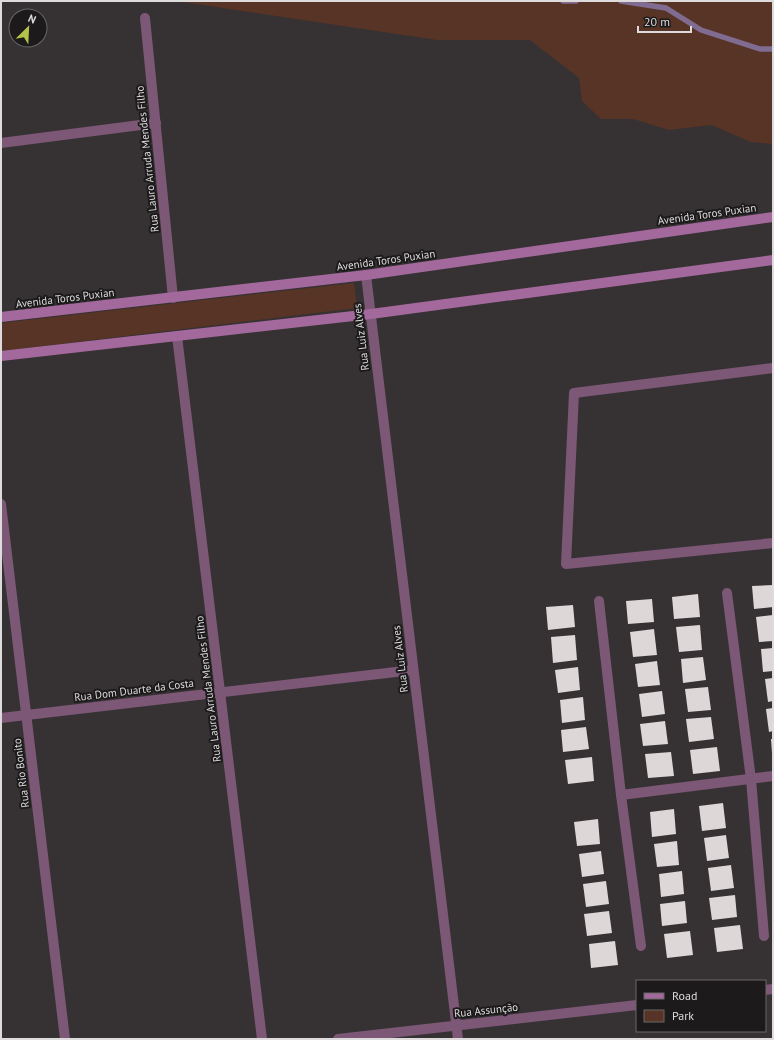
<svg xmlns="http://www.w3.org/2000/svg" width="774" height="1040" font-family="'PT Sans',sans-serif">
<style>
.green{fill:#573425}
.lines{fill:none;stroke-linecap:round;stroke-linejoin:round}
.stream{stroke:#806c90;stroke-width:5.5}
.building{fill:#ddd8d7}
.minor{stroke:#7c5776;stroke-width:10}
.tertiary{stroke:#7c5776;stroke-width:10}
.secondary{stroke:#a4699c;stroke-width:10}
.labels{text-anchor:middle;stroke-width:4;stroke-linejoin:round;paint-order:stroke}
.street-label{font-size:11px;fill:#dddbdc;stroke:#1c1a1b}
</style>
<rect width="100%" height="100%" fill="#363233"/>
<!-- green -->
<g class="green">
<polygon points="176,1 773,1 773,144 751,142 711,125 669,130 633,119 601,119 582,101 579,78 530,40 437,40"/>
<polygon points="354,283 357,308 1,351 1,323"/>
</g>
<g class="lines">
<!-- stream -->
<g class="stream">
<polyline points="563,1 576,1"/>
<polyline points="621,1 666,8 701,30 760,49 773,49"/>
</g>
</g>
<!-- building -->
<g class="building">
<polygon points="773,585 773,607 754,609 752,586"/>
<polygon points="698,594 700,617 674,619 672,597"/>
<polygon points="652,599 654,622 628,624 626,601"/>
<polygon points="573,605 575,627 548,630 546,607"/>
<polygon points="773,615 773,641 759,642 756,617"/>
<polygon points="700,625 702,650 679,652 676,627"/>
<polygon points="654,629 657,655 633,657 630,632"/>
<polygon points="575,635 577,660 553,663 551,637"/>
<polygon points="773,648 773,671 763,672 761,649"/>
<polygon points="703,657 706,680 683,683 681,659"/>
<polygon points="657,661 660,685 638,687 635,664"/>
<polygon points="578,667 580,690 558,693 555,670"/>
<polygon points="773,678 773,701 768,702 765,679"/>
<polygon points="708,687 711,710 688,712 685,689"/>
<polygon points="662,691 665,714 642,717 639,694"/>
<polygon points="583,697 585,720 562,723 560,700"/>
<polygon points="773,708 773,731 769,732 766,709"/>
<polygon points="711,717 714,739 689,742 686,719"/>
<polygon points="665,721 668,744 643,746 640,724"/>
<polygon points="586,727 589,749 563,752 561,730"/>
<polygon points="771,739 773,739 773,752 772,753"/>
<polygon points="717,747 720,771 693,774 690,750"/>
<polygon points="671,752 674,776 648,778 645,754"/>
<polygon points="592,757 594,781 568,784 565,760"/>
<polygon points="723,803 726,828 702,831 699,806"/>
<polygon points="674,809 676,834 652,837 650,812"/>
<polygon points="598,819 600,844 577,846 574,822"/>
<polygon points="726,835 729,858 707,861 704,838"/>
<polygon points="677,841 679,865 657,867 654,844"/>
<polygon points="601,851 604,874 582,877 579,854"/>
<polygon points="731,865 734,888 711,891 708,868"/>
<polygon points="682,871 684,894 661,897 659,874"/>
<polygon points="606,881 609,904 586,907 583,884"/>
<polygon points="735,895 737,917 712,920 709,898"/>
<polygon points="685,901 687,923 662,926 660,904"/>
<polygon points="609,911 612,933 587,936 584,914"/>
<polygon points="740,925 743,949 717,952 714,928"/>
<polygon points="690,931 693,955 667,958 664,934"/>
<polygon points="615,941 618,965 591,968 589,944"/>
</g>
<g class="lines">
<!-- minor -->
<g class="minor">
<polyline points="145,18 173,298"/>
<polyline points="1,143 156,123"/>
<polyline points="366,275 458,1039"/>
<polyline points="177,336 262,1039"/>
<polyline points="773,368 574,393 566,564 773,543"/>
<polyline points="1,504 65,1039"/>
<polyline points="727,593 751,779 764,936"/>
<polyline points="599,601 621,795 641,946"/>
<polyline points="1,718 413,670"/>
<polyline points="621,795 773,776"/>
</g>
<!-- tertiary -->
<g class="tertiary">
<polyline points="765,990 773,989"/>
<polyline points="338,1039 637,1005"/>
</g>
<!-- secondary -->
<g class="secondary">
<polyline points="1,317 366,275 773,217"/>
<polyline points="1,356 371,314 773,260"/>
</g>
</g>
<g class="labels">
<!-- street labels -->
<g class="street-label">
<text transform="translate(147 159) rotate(-96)" y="4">Rua Lauro Arruda Mendes Filho</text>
<text transform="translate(707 214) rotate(-8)" y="4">Avenida Toros Puxian</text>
<text transform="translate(386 260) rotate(-8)" y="4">Avenida Toros Puxian</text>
<text transform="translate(65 298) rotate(-7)" y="4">Avenida Toros Puxian</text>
<text transform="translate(361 337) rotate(-97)" y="4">Rua Luiz Alves</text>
<text transform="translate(400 659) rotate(-97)" y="4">Rua Luiz Alves</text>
<text transform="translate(208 689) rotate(-97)" y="4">Rua Lauro Arruda Mendes Filho</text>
<text transform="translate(134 690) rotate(-7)" y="4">Rua Dom Duarte da Costa</text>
<text transform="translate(21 773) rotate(-97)" y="4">Rua Rio Bonito</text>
<text transform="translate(486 1010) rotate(-6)" y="4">Rua Assunção</text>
</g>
</g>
<!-- border -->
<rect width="774" height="1040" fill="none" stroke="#dddbdc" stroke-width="4"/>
<!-- legend -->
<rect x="636" y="980" width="130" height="52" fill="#1c1a1b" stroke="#696768"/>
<rect x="644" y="993" width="20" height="6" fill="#a4699c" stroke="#696768"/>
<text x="672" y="1000" font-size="12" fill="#dddbdc">Road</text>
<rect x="644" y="1010" width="20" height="12" fill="#573425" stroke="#696768"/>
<text x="672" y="1020" font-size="12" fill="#dddbdc">Park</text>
<!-- north arrow -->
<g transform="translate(28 28) rotate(24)"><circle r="19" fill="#1c1a1b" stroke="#696768"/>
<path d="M0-3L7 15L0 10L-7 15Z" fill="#b5c24a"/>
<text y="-6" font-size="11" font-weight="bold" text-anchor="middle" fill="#dddbdc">N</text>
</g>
<!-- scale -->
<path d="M638 26v6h53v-6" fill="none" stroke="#dddbdc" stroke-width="2"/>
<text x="644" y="26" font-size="12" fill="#dddbdc" stroke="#1c1a1b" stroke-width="3" paint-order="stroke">20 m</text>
</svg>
